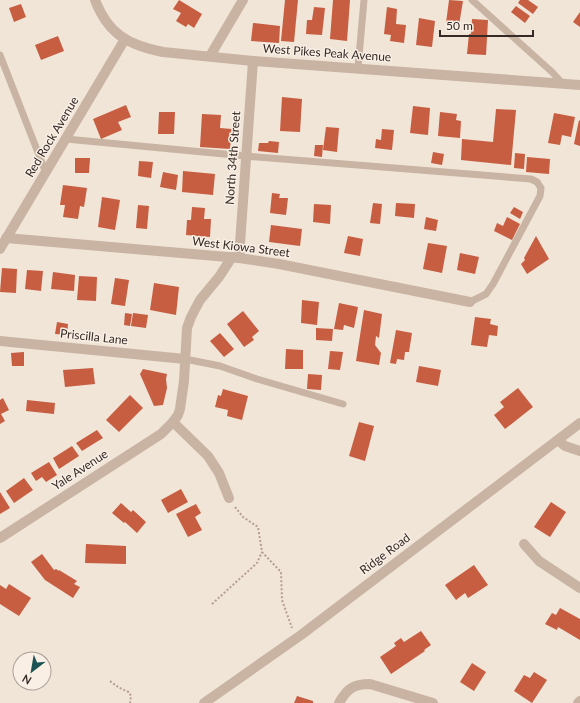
<svg xmlns="http://www.w3.org/2000/svg" width="580" height="703" font-family="Lato,sans-serif">
<style>
.building{fill:#c75d41}
.lines{fill:none;stroke-linecap:round;stroke-linejoin:round}
.path{stroke:#b59e8f;stroke-width:2;stroke-dasharray:2 2;stroke-linecap:butt}
.service{stroke:#c9b4a4;stroke-width:7}
.minor{stroke:#c9b4a4;stroke-width:10}
.labels{text-anchor:middle;stroke-width:3;stroke-linejoin:round;paint-order:stroke}
.street-label{font-size:12px;fill:#352a26;stroke:#f9efe5}
</style>
<rect width="100%" height="100%" fill="#f1e5d8"/>
<!-- building -->
<g class="building">
<polygon points="179,0 202,14 194,28 188,24 186,27 176,21 181,13 173,9"/>
<polygon points="285,0 298,0 294,42 281,41"/>
<polygon points="333,0 350,0 347,41 330,39"/>
<polygon points="449,0 463,1 459,25 446,23"/>
<polygon points="520,0 528,0 538,7 533,14 518,3"/>
<polygon points="21,4 26,17 14,22 9,8"/>
<polygon points="516,6 530,16 525,23 511,12"/>
<polygon points="314,7 325,8 322,35 306,34 307,20 312,20"/>
<polygon points="387,7 397,9 396,24 406,25 404,43 390,41 391,35 384,34"/>
<polygon points="580,12 580,27 573,22"/>
<polygon points="419,18 435,21 432,47 416,45"/>
<polygon points="472,19 488,20 486,55 467,54 469,34 471,34"/>
<polygon points="253,23 280,26 279,43 251,41"/>
<polygon points="58,36 64,51 41,60 35,45"/>
<polygon points="282,97 302,99 300,132 280,131"/>
<polygon points="126,105 131,117 118,122 122,130 101,139 93,119"/>
<polygon points="413,106 430,108 428,135 410,133"/>
<polygon points="496,109 516,110 511,165 461,160 462,139 493,142"/>
<polygon points="159,112 175,112 174,134 158,134"/>
<polygon points="440,112 457,114 456,120 461,121 460,138 438,136"/>
<polygon points="554,113 575,117 571,137 562,135 560,145 548,143"/>
<polygon points="202,114 221,115 220,128 232,129 230,149 200,147"/>
<polygon points="579,120 580,121 580,146 574,144"/>
<polygon points="326,127 339,128 337,152 323,150"/>
<polygon points="382,129 394,130 392,150 375,148 376,139 381,140"/>
<polygon points="269,141 279,142 278,153 258,151 259,143 268,143"/>
<polygon points="315,145 323,145 322,157 314,156"/>
<polygon points="433,152 444,154 442,165 431,163"/>
<polygon points="515,153 525,154 524,169 514,168"/>
<polygon points="527,157 550,159 549,174 526,172"/>
<polygon points="75,158 90,158 89,173 75,173"/>
<polygon points="139,161 153,162 151,178 138,176"/>
<polygon points="183,171 215,174 213,195 182,192"/>
<polygon points="163,172 178,175 176,190 160,187"/>
<polygon points="63,185 87,188 84,207 80,206 78,219 63,217 65,205 60,205"/>
<polygon points="272,193 280,194 279,198 288,198 286,215 270,213"/>
<polygon points="102,197 120,200 115,230 98,227"/>
<polygon points="373,203 382,204 380,224 370,223"/>
<polygon points="396,203 415,204 414,218 395,216"/>
<polygon points="314,204 331,205 330,224 313,222"/>
<polygon points="138,205 149,206 147,229 136,228"/>
<polygon points="192,207 205,208 204,219 211,219 210,237 186,235 187,220 191,220"/>
<polygon points="514,207 523,212 520,219 510,213"/>
<polygon points="426,217 438,220 436,231 424,229"/>
<polygon points="507,217 520,224 512,240 494,231 497,223 503,226"/>
<polygon points="271,225 302,229 300,246 269,242"/>
<polygon points="348,236 363,239 360,256 344,253"/>
<polygon points="536,236 549,259 527,274 521,264 525,260 524,258"/>
<polygon points="428,243 447,246 442,273 423,269"/>
<polygon points="460,253 479,257 475,274 457,270"/>
<polygon points="2,268 17,269 16,293 0,292"/>
<polygon points="27,270 43,271 41,291 25,289"/>
<polygon points="53,272 75,275 74,291 51,289"/>
<polygon points="79,276 97,277 96,301 77,300"/>
<polygon points="115,278 129,280 125,306 111,304"/>
<polygon points="154,283 179,287 176,315 150,310"/>
<polygon points="302,300 319,302 317,325 301,323"/>
<polygon points="339,303 358,307 354,328 344,325 343,330 334,329"/>
<polygon points="364,310 382,314 379,338 376,336 375,345 381,353 379,365 356,361"/>
<polygon points="243,311 259,331 252,337 254,340 244,347 227,324"/>
<polygon points="125,313 132,314 130,326 124,325"/>
<polygon points="133,313 148,315 146,328 131,326"/>
<polygon points="475,317 491,319 490,324 498,326 497,336 489,335 487,347 471,345"/>
<polygon points="57,322 68,324 67,335 55,334"/>
<polygon points="316,328 333,329 332,341 316,340"/>
<polygon points="396,330 412,333 409,352 405,352 404,360 397,359 396,364 390,363"/>
<polygon points="220,333 234,349 224,357 210,341"/>
<polygon points="286,349 303,350 303,369 285,369"/>
<polygon points="330,351 343,352 340,370 328,369"/>
<polygon points="24,352 24,366 12,366 11,353"/>
<polygon points="419,366 441,370 438,386 416,382"/>
<polygon points="93,368 95,384 65,387 63,370"/>
<polygon points="143,369 167,374 166,379 167,388 163,405 154,406 140,374"/>
<polygon points="308,374 322,375 321,390 307,389"/>
<polygon points="518,388 533,407 505,429 494,415 504,407 500,402"/>
<polygon points="223,389 248,396 242,420 227,416 228,410 215,407 218,395 221,396"/>
<polygon points="130,395 143,408 119,432 106,420"/>
<polygon points="3,398 9,410 1,414 5,421 0,424 0,400"/>
<polygon points="27,400 55,403 54,414 26,411"/>
<polygon points="359,422 374,426 365,461 349,456"/>
<polygon points="97,430 103,438 82,451 76,443"/>
<polygon points="72,446 79,456 59,469 53,458"/>
<polygon points="49,462 57,475 46,482 42,477 36,481 31,473"/>
<polygon points="24,478 33,490 14,503 6,491"/>
<polygon points="181,489 188,502 168,513 161,500"/>
<polygon points="0,492 10,508 0,514"/>
<polygon points="551,502 566,512 550,537 534,527"/>
<polygon points="121,503 131,512 133,510 146,522 137,533 125,522 124,523 112,513"/>
<polygon points="196,504 201,513 195,517 202,530 188,537 176,514"/>
<polygon points="86,544 126,546 126,564 85,563"/>
<polygon points="42,554 54,570 56,569 59,571 59,570 77,581 74,584 80,587 73,598 45,580 31,562"/>
<polygon points="474,565 488,585 468,598 465,593 456,600 445,585"/>
<polygon points="9,584 31,598 19,616 0,604 0,585 6,589"/>
<polygon points="560,608 580,619 580,640 558,627 557,630 545,624 552,613 556,615"/>
<polygon points="421,631 431,645 424,650 425,651 391,674 380,657 396,646 394,643 401,638 404,642"/>
<polygon points="472,663 486,672 474,691 460,682"/>
<polygon points="534,672 547,680 532,703 514,691 524,675 530,678"/>
<polygon points="297,696 313,701 313,703 294,703"/>
</g>
<g class="lines">
<!-- path -->
<g class="path">
<polyline points="235,507 243,517 258,527 262,552 281,572 282,600 292,628"/>
<polyline points="212,604 257,563 262,552"/>
<path d="M 110,681 C 116,686 121,689 129,692 L 131,696 L 130,703"/>
</g>
<!-- service -->
<g class="service">
<polyline points="472,0 552,72 563,84"/>
<polyline points="0,55 46,173"/>
<polyline points="358,68 364,0"/>
<polyline points="66,139 245,156 531,179 537,182 541,188 540,196 493,284 486,294 470,302"/>
<polyline points="185,359 220,366 257,379 343,404"/>
</g>
<!-- minor -->
<g class="minor">
<path d="M 95,0 C 108,34 128,45 163,52 L 253,61 L 580,85"/>
<polyline points="210,56 243,0"/>
<polyline points="6,238 239,258 279,264 470,302"/>
<polyline points="0,249 125,39"/>
<polyline points="239,258 253,61"/>
<polyline points="0,341 185,359"/>
<polyline points="173,422 208,456 219,473 229,498"/>
<polyline points="558,440 565,446 580,451"/>
<polyline points="0,538 161,434 173,422 178,415 180,409 184,381 187,328 191,317 200,300 219,277 232,257"/>
<polyline points="524,544 539,561 580,588"/>
<polyline points="204,703 301,635 580,423"/>
<path d="M 339,703 C 347,689 353,684 370,684 L 433,703"/>
<polyline points="578,703 580,701"/>
</g>
</g>
<g class="labels">
<!-- street labels -->
<g class="street-label">
<text transform="translate(327 53) rotate(4)" y="4">West Pikes Peak Avenue</text>
<text transform="translate(52 137) rotate(-59)" y="4">Red Rock Avenue</text>
<text transform="translate(233 158) rotate(-86)" y="4">North 34th Street</text>
<text transform="translate(241 247) rotate(7)" y="4">West Kiowa Street</text>
<text transform="translate(94 337) rotate(6)" y="4">Priscilla Lane</text>
<text transform="translate(80 470) rotate(-33)" y="4">Yale Avenue</text>
<text transform="translate(385 554) rotate(-37)" y="4">Ridge Road</text>
</g>
</g>
<!-- north arrow -->
<g transform="translate(32 671) rotate(211)"><circle r="19" fill="#f9efe5" stroke="#aba099"/>
<path d="M0-3L7 15L0 10L-7 15Z" fill="#1c5456"/>
<text y="-6" font-size="11" font-weight="bold" text-anchor="middle" fill="#352a26">N</text>
</g>
<!-- scale -->
<path d="M440 30v6h93v-6" fill="none" stroke="#352a26" stroke-width="2"/>
<text x="446" y="30" font-size="12" fill="#352a26" stroke="#f9efe5" stroke-width="3" paint-order="stroke">50 m</text>
</svg>
